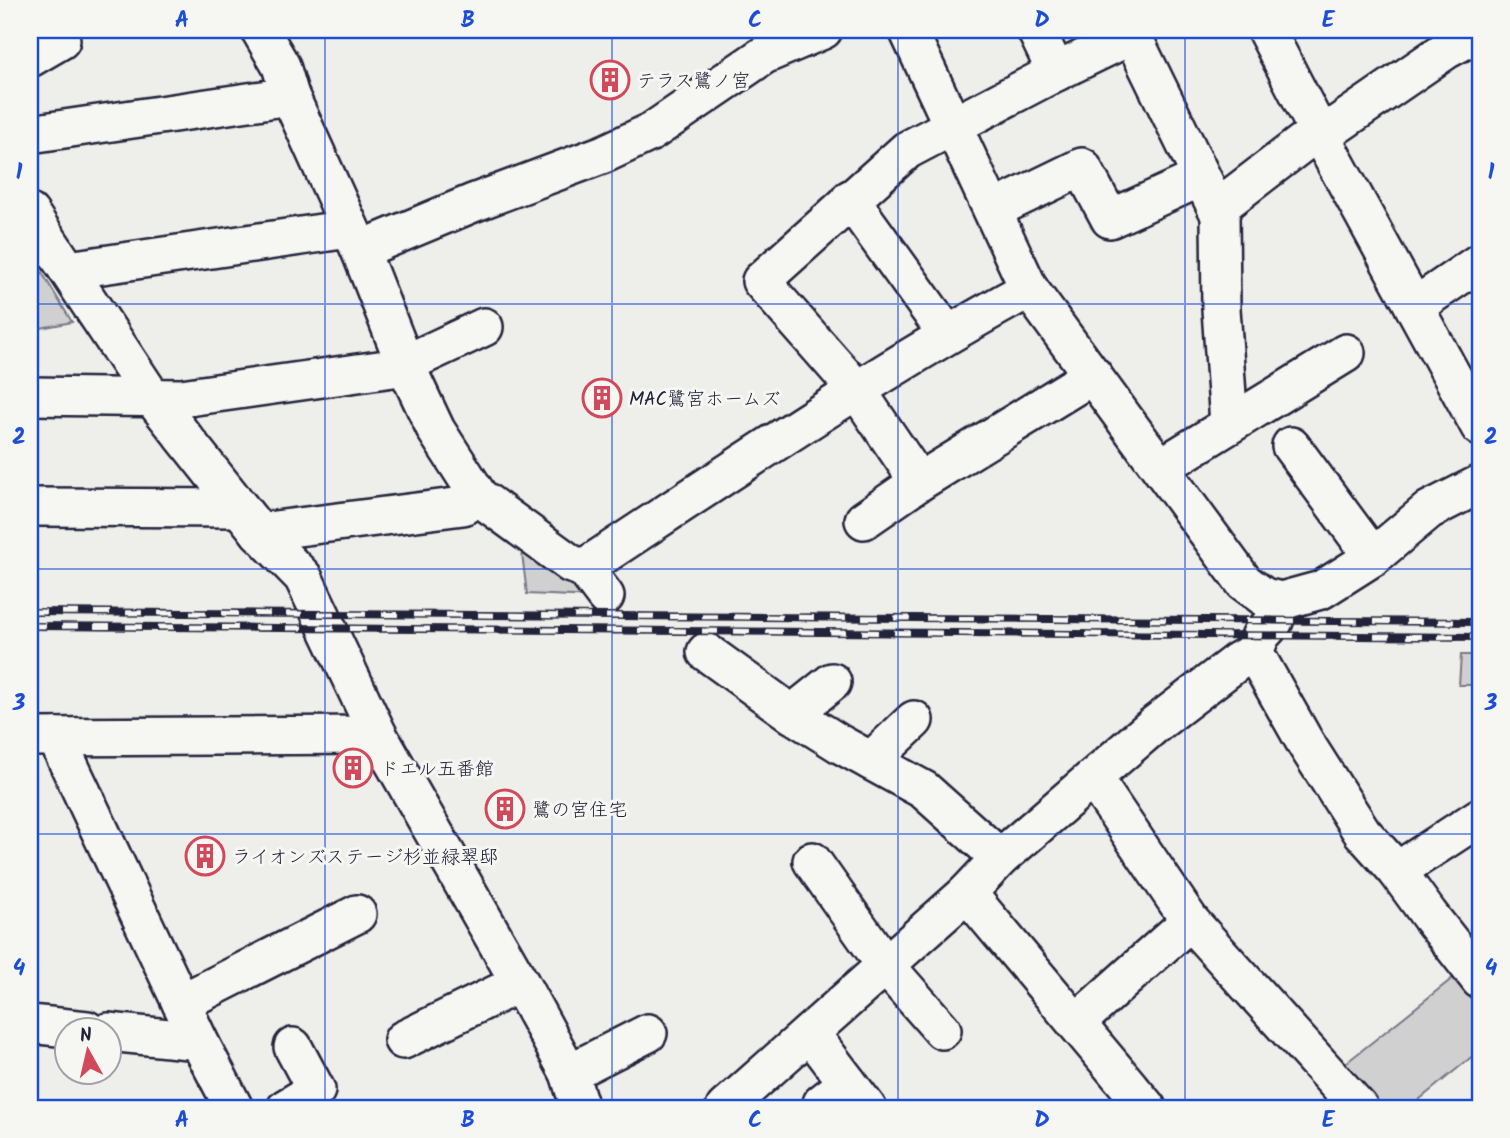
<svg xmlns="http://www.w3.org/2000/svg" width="1510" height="1138" font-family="Kalam,'Klee One',sans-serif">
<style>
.green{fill:#d0d0d1;stroke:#797986;stroke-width:2}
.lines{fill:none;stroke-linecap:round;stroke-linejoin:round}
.minor-casing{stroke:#22223b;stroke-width:42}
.minor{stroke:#f6f6f2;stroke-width:37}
.rail-casing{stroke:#22223b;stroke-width:8}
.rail{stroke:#f6f6f2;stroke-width:5;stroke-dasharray:16;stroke-linecap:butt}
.grid{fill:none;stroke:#1d4ed8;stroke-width:2;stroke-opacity:0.55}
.labels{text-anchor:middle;stroke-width:6;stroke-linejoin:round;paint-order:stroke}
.poi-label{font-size:19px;fill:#22223b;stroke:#f6f6f2;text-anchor:start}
.neatline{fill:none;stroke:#1d4ed8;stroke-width:2.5}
.grid-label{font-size:23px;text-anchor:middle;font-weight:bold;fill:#1d4ed8}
</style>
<rect width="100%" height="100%" fill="#eeeeeb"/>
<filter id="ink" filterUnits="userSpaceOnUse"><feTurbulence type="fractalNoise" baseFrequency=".0143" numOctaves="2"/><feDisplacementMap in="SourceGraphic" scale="14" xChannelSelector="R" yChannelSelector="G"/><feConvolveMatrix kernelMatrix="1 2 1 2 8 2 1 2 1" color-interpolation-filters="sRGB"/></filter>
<g filter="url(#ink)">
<!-- green -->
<g class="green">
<polygon points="30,253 72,322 30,330"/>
<polygon points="520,537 597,597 527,594"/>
<polygon points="1461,655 1480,655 1480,685 1459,685"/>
<polygon points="1463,970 1480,993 1480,1050 1409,1108 1371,1108 1337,1070"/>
</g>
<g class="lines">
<defs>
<g id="minor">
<path d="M 260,30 L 281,66 L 290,96 L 360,250 L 405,364 L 436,430 L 479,497 L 571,564 L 584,568 C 730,472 875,373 1029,289"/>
<polyline points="908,30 1029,289 1244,582 1264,597 1281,601 1321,590 1373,557 1429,510 1480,484"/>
<polyline points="1036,30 1056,72"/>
<polyline points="1266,30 1318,131 1480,427"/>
<polyline points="30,58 61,40"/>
<polyline points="30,134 290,96"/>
<polyline points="850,199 947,334"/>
<polyline points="993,210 1082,167 1110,219 1200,178"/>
<polyline points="30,213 151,396 259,532 303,577 378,735 520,983 569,1073 580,1108"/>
<polyline points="360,250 473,203 604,154 651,132 764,55 823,30"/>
<polyline points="68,270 349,229"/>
<polyline points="1414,307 1480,262"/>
<polyline points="30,396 181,398 393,368 405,364 484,327"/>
<polyline points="1229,424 1221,309 1220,215 1224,203 1318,131 1334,127 1446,50 1480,32"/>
<polyline points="1291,446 1373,557"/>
<polyline points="1161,467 1346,353"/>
<polyline points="919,482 856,389 761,281 907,150 1056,72 1132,35 1220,215"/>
<polyline points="30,507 240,508"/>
<polyline points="864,520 919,482 1093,375"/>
<polyline points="259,532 463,506 479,497"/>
<polyline points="584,568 605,596"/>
<polyline points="706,652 792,714 840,744 924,790 1000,858"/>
<polyline points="1254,652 1306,744 1362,832 1397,871 1429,915 1480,980"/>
<polyline points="792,714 832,682"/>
<polyline points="30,737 378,735"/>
<polyline points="56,737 199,1041 234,1108"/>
<polyline points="871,761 914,720"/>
<polyline points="1093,778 1190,921 1359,1108"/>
<polyline points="812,861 886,966 942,1030"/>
<polyline points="1397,871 1480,817"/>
<polyline points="967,893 1147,1108"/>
<polyline points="181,1003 357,914"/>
<polyline points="1076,1023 1190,921"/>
<polyline points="30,1024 87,1030"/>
<polyline points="108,1032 199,1041"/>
<polyline points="810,1033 867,1108"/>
<polyline points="403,1040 520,983"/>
<polyline points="569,1073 648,1033"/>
<polyline points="822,1103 848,1083"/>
<polyline points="286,1108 316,1090 293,1047"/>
<polyline points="725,1108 967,893 1000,858 1153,726 1238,661 1254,652 1261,635 1274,621 1281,601"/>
</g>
</defs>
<!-- minor casing -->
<use href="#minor" class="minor-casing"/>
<!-- minor -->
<use href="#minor" class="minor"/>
<defs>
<g id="rail">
<polyline points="30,612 1480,622"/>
<polyline points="30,626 1480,637"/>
</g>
</defs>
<!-- rail casing -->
<use href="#rail" class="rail-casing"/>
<!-- rail -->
<use href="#rail" class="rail"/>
</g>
</g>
<!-- grid -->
<path class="grid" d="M 325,30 L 325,1108M 612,30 L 612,1108M 898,30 L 898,1108M 1185,30 L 1185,1108M 30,304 L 1480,304M 30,569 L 1480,569M 30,834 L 1480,834"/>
<!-- icons -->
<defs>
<symbol id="building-ring" viewBox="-11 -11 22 22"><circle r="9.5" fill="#f6f6f2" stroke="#d1495b" stroke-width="1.5"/><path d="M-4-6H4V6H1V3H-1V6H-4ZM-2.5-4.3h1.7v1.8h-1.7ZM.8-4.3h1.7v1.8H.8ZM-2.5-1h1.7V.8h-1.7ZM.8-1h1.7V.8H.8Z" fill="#d1495b"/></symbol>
</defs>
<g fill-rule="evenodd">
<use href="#building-ring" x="588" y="58" width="44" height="44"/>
<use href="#building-ring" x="580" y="376" width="44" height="44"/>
<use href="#building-ring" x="331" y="746" width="44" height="44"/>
<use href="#building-ring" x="483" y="787" width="44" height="44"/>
<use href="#building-ring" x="183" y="834" width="44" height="44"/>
</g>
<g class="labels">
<!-- poi labels -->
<g class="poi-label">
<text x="637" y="87">テラス鷺ノ宮</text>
<text x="629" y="405">MAC鷺宮ホームズ</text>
<text x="380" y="775">ドエル五番館</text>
<text x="532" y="816">鷺の宮住宅</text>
<text x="232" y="863">ライオンズステージ杉並緑翠邸</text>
</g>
</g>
<!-- margin -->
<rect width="1510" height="1138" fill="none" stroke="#f6f6f2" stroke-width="77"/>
<!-- north arrow -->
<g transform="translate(88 1051) rotate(352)"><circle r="33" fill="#f6f6f2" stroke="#a1a1a9" stroke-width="2"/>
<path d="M0-5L12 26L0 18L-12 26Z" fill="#d1495b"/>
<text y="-10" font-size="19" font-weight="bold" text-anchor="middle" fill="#22223b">N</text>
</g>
<rect x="38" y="38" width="1434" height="1062" class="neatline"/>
<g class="grid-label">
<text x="182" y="27">A</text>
<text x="468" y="27">B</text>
<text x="755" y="27">C</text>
<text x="1042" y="27">D</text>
<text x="1328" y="27">E</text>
<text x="19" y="179">1</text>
<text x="1491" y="179">1</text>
<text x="19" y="444">2</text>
<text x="1491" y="444">2</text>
<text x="19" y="710">3</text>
<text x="1491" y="710">3</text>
<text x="19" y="975">4</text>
<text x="1491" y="975">4</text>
<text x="182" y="1127">A</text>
<text x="468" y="1127">B</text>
<text x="755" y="1127">C</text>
<text x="1042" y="1127">D</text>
<text x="1328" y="1127">E</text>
</g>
</svg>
